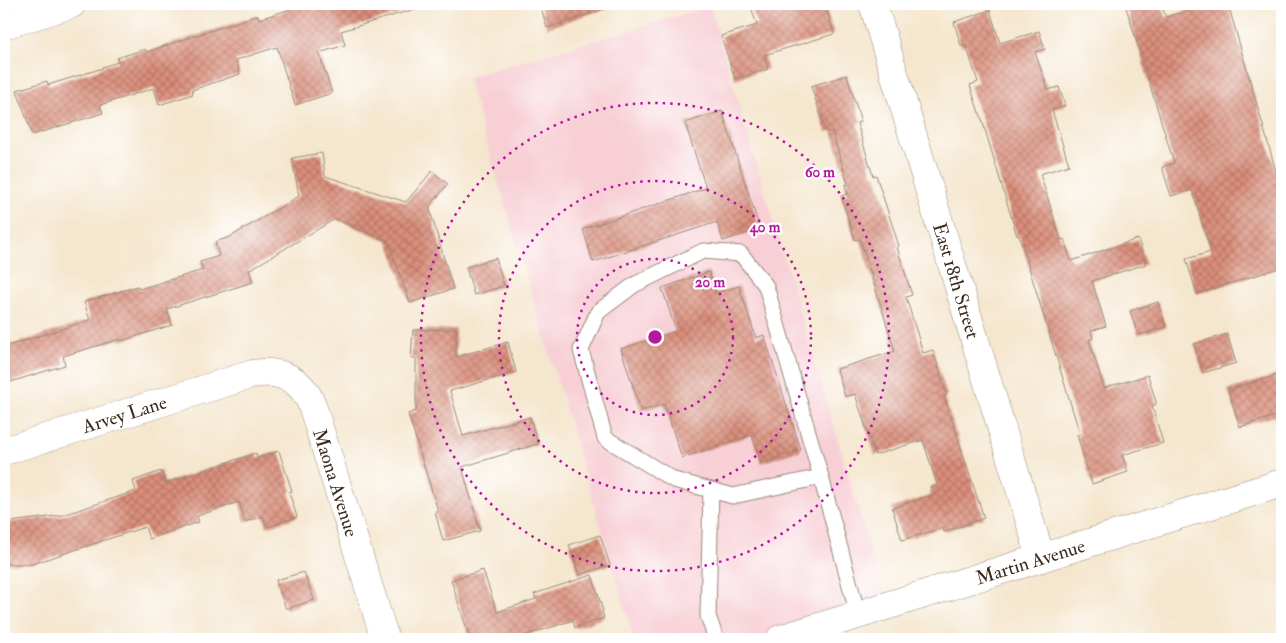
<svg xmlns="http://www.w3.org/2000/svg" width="1286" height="643" font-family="'IM FELL Double Pica',serif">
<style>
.built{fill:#f7cfd5}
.building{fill:url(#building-cross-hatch)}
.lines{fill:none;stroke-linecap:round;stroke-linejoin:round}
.lane-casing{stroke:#988876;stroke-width:17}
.street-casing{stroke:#988876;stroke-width:29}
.lane{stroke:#fff;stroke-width:15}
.street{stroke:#fff;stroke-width:28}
.ring{fill:none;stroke:#b5179e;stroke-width:2.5;stroke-dasharray:2.5 5}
.labels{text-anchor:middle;stroke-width:4.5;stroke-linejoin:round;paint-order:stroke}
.street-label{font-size:19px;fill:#3b2a1e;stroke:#fff}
.centre{fill:#b5179e;stroke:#fff;stroke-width:2.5}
.ring-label{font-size:15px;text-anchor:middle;font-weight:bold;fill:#b5179e;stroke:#fff;stroke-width:4.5;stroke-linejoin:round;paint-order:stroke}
</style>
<defs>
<pattern id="building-cross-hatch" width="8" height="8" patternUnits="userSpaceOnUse" patternTransform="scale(1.25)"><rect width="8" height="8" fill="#db8f7c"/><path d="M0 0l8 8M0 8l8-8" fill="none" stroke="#b37565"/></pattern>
</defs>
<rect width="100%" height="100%" fill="#fff"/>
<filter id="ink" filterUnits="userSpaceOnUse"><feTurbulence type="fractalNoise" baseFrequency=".02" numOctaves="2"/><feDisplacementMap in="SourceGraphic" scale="10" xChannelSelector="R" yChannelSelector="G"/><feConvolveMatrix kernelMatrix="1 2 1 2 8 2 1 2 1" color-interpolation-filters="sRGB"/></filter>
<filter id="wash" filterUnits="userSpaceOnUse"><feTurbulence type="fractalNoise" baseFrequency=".0096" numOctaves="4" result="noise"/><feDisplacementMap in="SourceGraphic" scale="20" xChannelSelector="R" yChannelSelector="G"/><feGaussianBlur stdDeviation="1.12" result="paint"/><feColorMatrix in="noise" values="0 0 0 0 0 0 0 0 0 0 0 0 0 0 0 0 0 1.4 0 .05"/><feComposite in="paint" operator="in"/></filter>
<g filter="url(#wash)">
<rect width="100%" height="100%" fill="#f5e6ce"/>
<!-- built -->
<polygon class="built" points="710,7 887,606 780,639 634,639 467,77"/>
<g id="blocks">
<!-- building -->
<g class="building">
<polygon points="307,4 414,4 415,9 341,31 345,45 319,53 332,93 295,105 277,47 236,60 240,74 192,90 193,94 159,105 154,88 100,105 103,113 32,135 17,90 47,81 48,85 103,68 102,67 118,62 117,58 145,49 146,52 258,15 259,19"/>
<polygon points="540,4 607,4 608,8 547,28"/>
<polygon points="750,4 777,4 779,10 798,4 825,4 834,34 764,55 768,69 735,79 721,36 757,25"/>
<polygon points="1125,4 1161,4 1166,17 1208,4 1228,4 1282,192 1282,267 1197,294 1186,259 1211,252 1192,190 1171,196 1162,167 1174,163"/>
<polygon points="990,10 1000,43 1039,31 1045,49 1035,52 1048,90 1059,87 1065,106 1052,110 1069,165 1040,174 1061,240 1064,239 1071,261 1138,239 1146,264 1092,281 1106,326 1091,331 1093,338 1089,340 1104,388 1148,375 1156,402 1156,404 1152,406 1163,443 1122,455 1128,472 1092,484 1077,435 1080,434 1044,317 1019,235 1017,236 980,113 979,113 970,85 978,82 966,45 961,46 954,22"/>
<polygon points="847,75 861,122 857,123 873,176 876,175 899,246 897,247 912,295 906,297 923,353 933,350 947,395 944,396 984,518 944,532 942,528 902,540 892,508 932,495 930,487 937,485 923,440 875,455 855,394 845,397 837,369 895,351 860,239 855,240 841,196 848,194 845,185 848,184 832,131 826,132 811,86"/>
<polygon points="722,111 760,229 723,241 717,222 593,262 583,229 706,188 685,123"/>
<polygon points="322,153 325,176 406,202 432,171 448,184 429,207 453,289 410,303 388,241 335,219 249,270 253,282 167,309 172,325 121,341 120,339 63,356 65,365 4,384 4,347 90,320 84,302 138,286 139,289 203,270 200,262 219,256 215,242 230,237 299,196 292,158"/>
<polygon points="496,258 504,286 474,295 466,267"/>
<polygon points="709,272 716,293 739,286 756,338 764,335 801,450 761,463 752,435 682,458 664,404 641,411 621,349 676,331 662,288"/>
<polygon points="1158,302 1166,327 1138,335 1130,311"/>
<polygon points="456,329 456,357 508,342 516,372 450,391 463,436 530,417 538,444 462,467 480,531 443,541 435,512 438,511 408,414 416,411 416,358 411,358 413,330"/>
<polygon points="1227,334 1236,363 1203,373 1194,344"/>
<polygon points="1277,375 1282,392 1282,414 1240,427 1228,390"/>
<polygon points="279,451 292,491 289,492 297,517 267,527 263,516 245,522 239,502 197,516 199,522 149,539 145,527 32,564 4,564 4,523 63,515 136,491 133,481 161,471 165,483 256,453 257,458"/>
<polygon points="600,535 610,565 579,575 569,545"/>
<polygon points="483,570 497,612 536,599 534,594 592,575 603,611 602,611 604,618 575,628 573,620 515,639 470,639 451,580"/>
<polygon points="304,572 314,600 286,609 276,580"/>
</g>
</g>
</g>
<g filter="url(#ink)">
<use href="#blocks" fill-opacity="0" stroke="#988876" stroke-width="1"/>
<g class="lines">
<defs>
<g id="lane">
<polyline points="821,477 733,496 674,480 605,438 581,350 598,312 634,285 703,251 741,254 766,286 821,477 858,615"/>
<polyline points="711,490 708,616 716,639"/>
</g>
<g id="street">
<path id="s1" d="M 873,4 L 1041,558"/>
<polyline points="4,25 72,4"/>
<path id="s2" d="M 4,451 L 253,374 C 280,369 302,379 312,405 L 385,639"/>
<path id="s3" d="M 780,639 L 1282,483"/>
</g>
</defs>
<!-- lane casing -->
<use href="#lane" class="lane-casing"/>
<!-- street casing -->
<use href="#street" class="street-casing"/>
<!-- lane -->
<use href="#lane" class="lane"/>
<!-- street -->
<use href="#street" class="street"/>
</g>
</g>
<!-- distance rings -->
<g class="ring">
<circle cx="655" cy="337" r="78"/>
<circle cx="655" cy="337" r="156"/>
<circle cx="655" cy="337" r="234"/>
</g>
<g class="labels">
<!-- street labels -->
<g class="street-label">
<text dy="7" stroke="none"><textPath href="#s1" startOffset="289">East 18th Street</textPath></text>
<text dy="7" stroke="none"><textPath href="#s2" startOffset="126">Arvey Lane</textPath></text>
<text dy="7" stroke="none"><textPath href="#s2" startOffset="415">Maona Avenue</textPath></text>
<text dy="7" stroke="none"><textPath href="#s3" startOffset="262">Martin Avenue</textPath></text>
</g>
</g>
<circle cx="655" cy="337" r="8" class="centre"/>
<g class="ring-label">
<text x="820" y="177">60 m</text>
<text x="765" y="232">40 m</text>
<text x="710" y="287">20 m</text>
</g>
<!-- margin -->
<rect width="1286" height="643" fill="none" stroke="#fff" stroke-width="20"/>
</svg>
